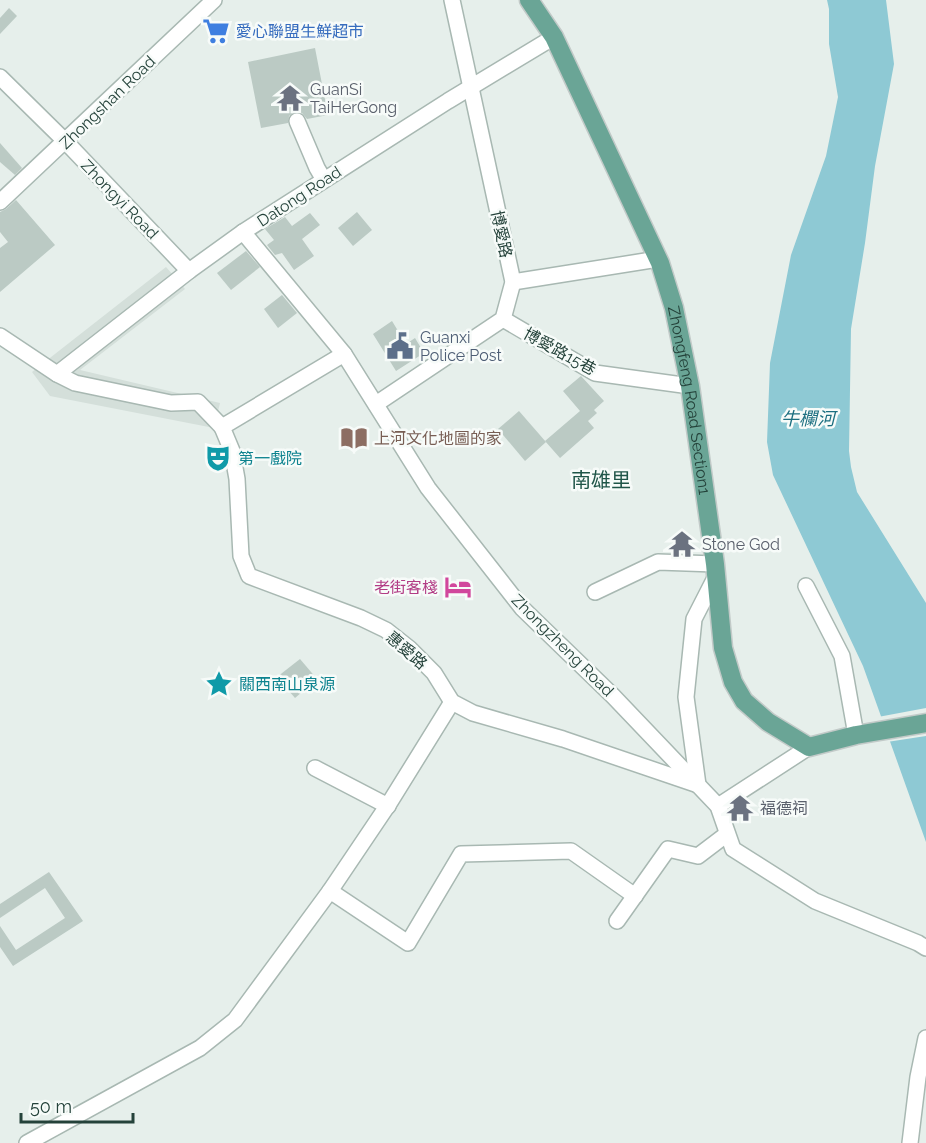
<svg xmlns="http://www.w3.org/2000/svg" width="926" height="1143" font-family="Raleway,'Noto Sans TC',sans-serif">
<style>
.built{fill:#d4dfda}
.water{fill:#8ec9d4}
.pier{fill:#e6efeb}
.building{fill:#bbcac4}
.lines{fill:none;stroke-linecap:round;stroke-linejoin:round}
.minor-casing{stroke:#a8b8b2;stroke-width:18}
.major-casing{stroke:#c2cac8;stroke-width:21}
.minor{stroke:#fff;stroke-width:15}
.major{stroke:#6aa596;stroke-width:18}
.labels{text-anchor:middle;stroke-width:5;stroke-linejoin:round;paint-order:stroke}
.shop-label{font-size:16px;fill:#366cbe;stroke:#f7fbf9;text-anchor:start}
.worship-label{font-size:16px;fill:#5b616d;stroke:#f7fbf9;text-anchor:start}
.street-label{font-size:16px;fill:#24423a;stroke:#f7fbf9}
.service-label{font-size:16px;fill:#4e5e75;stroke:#f7fbf9;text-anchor:start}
.education-label{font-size:16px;fill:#785e54;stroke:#f7fbf9;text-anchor:start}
.culture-label{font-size:16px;fill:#0d838f;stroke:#f7fbf9;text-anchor:start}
.hotel-label{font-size:16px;fill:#b23c85;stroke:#f7fbf9;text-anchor:end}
.water-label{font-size:18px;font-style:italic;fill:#1c6f80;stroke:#f7fbf9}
.quarter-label{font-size:20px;fill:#1f5548;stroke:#f7fbf9}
</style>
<rect width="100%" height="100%" fill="#e6efeb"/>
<!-- built -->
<polygon class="built" points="166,267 185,289 80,370 220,403 214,428 50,396 32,372"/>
<!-- water -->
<polygon class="water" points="827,0 886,0 894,64 875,166 865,243 851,329 849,451 851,467 857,492 926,603 926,842 863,666 773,475 767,442 770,363 791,255 826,156 838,97 829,44 829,9"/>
<!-- pier -->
<polygon class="pier" points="926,708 926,736 887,742 878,717"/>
<!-- building -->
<g class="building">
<polygon points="9,8 17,16 0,34 0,18"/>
<polygon points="315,48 328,115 307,119 302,113 294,112 289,116 288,123 261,128 248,62"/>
<polygon points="0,143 22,168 15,175 0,162"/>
<polygon points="16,200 55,245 0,292 0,248 8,242 0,232 0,212 6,209"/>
<polygon points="357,212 372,230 353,246 338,228"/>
<polygon points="310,213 320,225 302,239 314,256 294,270 282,253 275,255 267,245 274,240 265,229 285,217 292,226"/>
<polygon points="246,251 260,267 231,290 217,273"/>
<polygon points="282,295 297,313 278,328 264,309"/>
<polygon points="392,321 406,344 415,338 424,353 396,371 373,334"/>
<polygon points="581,376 604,401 594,410 597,413 588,421 594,428 560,458 545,441 580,411 563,391"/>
<polygon points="519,411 546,442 525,461 498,429"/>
<polygon points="300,659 317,679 295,698 277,677"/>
<polygon points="49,872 83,921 13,966 0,947 0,926 16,950 65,918 45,888 0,918 0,904"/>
</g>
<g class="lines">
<defs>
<g id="minor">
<polyline points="0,77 66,142 189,271"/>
<polyline points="297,121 317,168 324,180"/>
<polyline points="0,202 214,0"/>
<polyline points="243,232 344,354 428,488 522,608 613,696 718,806 733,849 815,901 918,943 926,948"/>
<polyline points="513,282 658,259"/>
<polyline points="503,319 595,373 690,386"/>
<polyline points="0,336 57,374 75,383 171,403 198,402 222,427"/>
<polyline points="344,354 222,427 232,451 237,479 241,556 249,576 361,618 386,630 410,649 434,673 452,702 473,713 563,739 698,785 686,697 694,619 716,576"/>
<polyline points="57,374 189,271 243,232 448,101 554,37"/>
<polyline points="376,404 503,319 513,282 452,0"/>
<polyline points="806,586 842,656 856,735"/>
<polyline points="595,592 658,562 715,564"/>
<polyline points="315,768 388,806"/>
<polyline points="718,806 809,747"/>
<polyline points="330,891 408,943 461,854 571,851 635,896"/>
<polyline points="617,921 668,849 698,856 727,834"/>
<polyline points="27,1143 200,1048 235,1020 330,891 390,802 452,702"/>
<polyline points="910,1143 918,1077 926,1038"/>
</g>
<g id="major">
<path id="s1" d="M 529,0 L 554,37 L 660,263 L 674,308 L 690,386 L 715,564 L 723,648 L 733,682 L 744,701 L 768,722 L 809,747 L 856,735 L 926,723"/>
</g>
</defs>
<!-- minor casing -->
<use href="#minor" class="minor-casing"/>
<!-- major casing -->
<use href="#major" class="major-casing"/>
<!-- minor -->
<use href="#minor" class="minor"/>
<!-- major -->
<use href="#major" class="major"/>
</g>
<!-- icons -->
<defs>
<symbol id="supermarket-bare" viewBox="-9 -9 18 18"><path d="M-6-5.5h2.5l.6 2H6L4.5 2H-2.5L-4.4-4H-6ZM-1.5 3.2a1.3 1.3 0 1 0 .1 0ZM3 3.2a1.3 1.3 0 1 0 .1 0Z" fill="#3f7fe0" stroke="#f7fbf9" stroke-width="2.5" paint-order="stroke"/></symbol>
<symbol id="temple-bare" viewBox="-9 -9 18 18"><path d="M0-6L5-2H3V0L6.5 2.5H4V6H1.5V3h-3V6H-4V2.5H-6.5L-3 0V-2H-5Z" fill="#6b7280" stroke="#f7fbf9" stroke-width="2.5" paint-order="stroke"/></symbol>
<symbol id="civic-bare" viewBox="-9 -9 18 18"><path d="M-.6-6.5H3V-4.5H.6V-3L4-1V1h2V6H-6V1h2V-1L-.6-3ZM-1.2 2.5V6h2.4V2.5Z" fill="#5c6f8a" stroke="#f7fbf9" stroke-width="2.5" paint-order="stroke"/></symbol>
<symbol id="library-bare" viewBox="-9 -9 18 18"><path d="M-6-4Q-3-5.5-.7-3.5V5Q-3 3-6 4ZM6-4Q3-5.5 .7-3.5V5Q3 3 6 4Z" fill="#8d6e63" stroke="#f7fbf9" stroke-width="2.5" paint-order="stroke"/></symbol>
<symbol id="theatre-bare" viewBox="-9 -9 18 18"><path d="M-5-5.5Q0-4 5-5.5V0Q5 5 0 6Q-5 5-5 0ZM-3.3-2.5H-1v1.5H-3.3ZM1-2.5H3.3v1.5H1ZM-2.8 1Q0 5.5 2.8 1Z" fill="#0f9aa8" stroke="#f7fbf9" stroke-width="2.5" paint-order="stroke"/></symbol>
<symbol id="hotel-bare" viewBox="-9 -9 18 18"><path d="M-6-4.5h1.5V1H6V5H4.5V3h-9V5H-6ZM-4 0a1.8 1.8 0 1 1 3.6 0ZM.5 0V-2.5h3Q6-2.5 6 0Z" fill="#d1479c" stroke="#f7fbf9" stroke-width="2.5" paint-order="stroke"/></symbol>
<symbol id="sight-bare" viewBox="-9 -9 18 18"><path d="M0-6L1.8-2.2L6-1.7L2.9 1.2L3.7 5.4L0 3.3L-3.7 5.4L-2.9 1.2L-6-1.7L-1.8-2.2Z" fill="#0f9aa8" stroke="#f7fbf9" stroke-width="2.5" paint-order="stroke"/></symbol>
</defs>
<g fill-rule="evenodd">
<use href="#supermarket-bare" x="197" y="12" width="38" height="38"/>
<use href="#temple-bare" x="271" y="79" width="38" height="38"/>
<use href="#civic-bare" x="381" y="327" width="38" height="38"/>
<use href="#library-bare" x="335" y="419" width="38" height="38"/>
<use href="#theatre-bare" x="199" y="439" width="38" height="38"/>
<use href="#temple-bare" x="663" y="525" width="38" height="38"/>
<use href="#hotel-bare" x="439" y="568" width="38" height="38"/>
<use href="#sight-bare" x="200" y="665" width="38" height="38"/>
<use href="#temple-bare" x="721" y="789" width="38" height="38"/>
</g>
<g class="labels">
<!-- shop labels -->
<g class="shop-label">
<text x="236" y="37">愛心聯盟生鮮超市</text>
</g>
<!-- worship labels -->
<g class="worship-label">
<text x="310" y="95">GuanSi<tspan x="310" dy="18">TaiHerGong</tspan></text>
<text x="702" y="550">Stone God</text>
<text x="760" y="814">福德祠</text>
</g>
<!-- street labels -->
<g class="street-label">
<text transform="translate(107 102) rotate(-44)" y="6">Zhongshan Road</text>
<text transform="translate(299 196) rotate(-33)" y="6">Datong Road</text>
<text transform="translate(120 199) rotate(46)" y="6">Zhongyi Road</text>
<text transform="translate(502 234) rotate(78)" y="6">博愛路</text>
<text transform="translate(560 351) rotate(29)" y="6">博愛路15巷</text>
<text dy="6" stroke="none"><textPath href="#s1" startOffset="435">Zhongfeng Road Section1</textPath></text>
<text transform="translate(563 645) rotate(45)" y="6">Zhongzheng Road</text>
<text transform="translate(407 650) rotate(41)" y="6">惠愛路</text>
</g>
<!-- service labels -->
<g class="service-label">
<text x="420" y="343">Guanxi<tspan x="420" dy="18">Police Post</tspan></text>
</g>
<!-- education labels -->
<g class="education-label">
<text x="374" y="444">上河文化地圖的家</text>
</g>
<!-- culture labels -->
<g class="culture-label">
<text x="238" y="464">第一戲院</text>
<text x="239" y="690">關西南山泉源</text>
</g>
<!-- hotel labels -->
<g class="hotel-label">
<text x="438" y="593">老街客棧</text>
</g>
<!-- water labels -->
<g class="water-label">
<text x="808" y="425">牛欄河</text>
</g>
<!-- quarter labels -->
<g class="quarter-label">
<text x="601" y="487">南雄里</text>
</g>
</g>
<!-- scale -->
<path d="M21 1113v9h112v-9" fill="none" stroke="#24423a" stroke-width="3"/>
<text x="30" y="1113" font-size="18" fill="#24423a" stroke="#f7fbf9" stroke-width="4.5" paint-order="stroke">50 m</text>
</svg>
